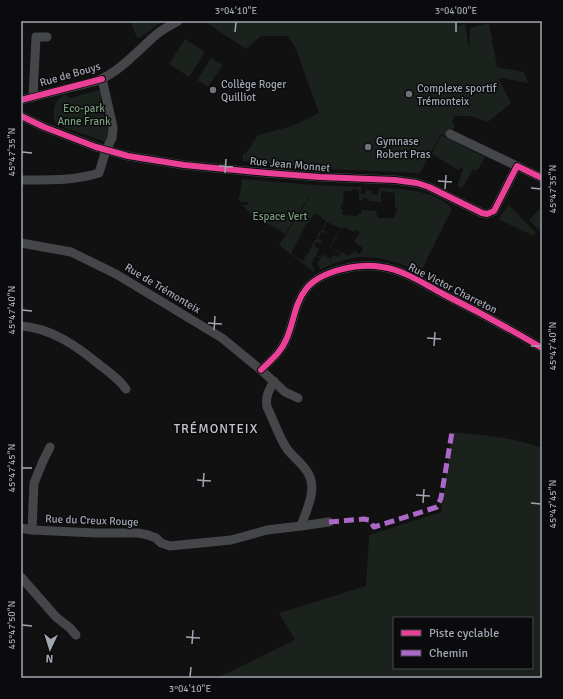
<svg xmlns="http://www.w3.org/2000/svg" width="563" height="699" font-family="Signika,sans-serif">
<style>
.green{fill:#1b211c;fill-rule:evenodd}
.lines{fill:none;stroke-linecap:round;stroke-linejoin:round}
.minor{stroke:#45464a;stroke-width:9}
.quiet{stroke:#ac68c9;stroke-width:5;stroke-dasharray:10 5;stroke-linecap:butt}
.cycleway-casing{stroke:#0b0b0d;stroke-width:8}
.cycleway{stroke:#ea4096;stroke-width:6}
.ticks{fill:none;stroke:#a1a6b2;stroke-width:1.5}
.poi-dot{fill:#6f727a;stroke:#0b0b0d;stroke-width:1.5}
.labels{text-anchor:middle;stroke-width:3;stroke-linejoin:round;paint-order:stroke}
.street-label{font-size:11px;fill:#a1a6b2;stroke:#0b0b0d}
.poi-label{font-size:11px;fill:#a1a6b2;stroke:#0b0b0d;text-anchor:start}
.park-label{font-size:11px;fill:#789d7c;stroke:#0b0b0d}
.quarter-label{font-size:13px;letter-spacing:1px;fill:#c2c5ce;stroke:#0b0b0d}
.neatline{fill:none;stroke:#a1a6b2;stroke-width:1.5}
.ticks-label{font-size:10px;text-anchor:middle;fill:#a1a6b2}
</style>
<rect width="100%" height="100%" fill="#111"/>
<!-- green -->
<g class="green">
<polygon points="131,21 163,21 138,39 133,29"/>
<polygon points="204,21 456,21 459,26 465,24 469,48 470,28 489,23 497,67 524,72 528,83 502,78 499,79 511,103 488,122 471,116 455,116 452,122 455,125 452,132 448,130 445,136 441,134 420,173 324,169 243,161 243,154 246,153 258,135 292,126 319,113 296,49 288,36 261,36 246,49"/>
<polygon points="185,39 205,52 189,77 169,64"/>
<polygon points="211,58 223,65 208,87 197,80"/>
<path d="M 99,90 L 101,95 L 101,103 L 109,134 L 106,142 L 57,125 C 51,115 52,98 66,95 L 70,98 Z"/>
<polygon points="441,135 485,157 477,171 473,169 462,189 457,186 463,169 460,168 458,170 432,154"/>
<path d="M 242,179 L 315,185 L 361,187 L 361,194 L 365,194 L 366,190 L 372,191 L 372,194 L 378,195 L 379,188 C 399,188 440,191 452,209 L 420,273 L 411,269 L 418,251 L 411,268 C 376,254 354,252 320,270 L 318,263 L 320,258 L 315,256 L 312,264 L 315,273 L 279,245 L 308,200 L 311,194 L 285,234 L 249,212 L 243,205 L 248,205 L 248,202 L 241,202 L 238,198 L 240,194 ZM 352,189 L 359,190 L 359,200 L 362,201 L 363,198 L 369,199 L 369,201 L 381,202 L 381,191 L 395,193 L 395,208 L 397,208 L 397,213 L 395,213 L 394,218 L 378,218 L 376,212 L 378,211 L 360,210 L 361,211 L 361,214 L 358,214 L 358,216 L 342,215 L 343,210 L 341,209 L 341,205 L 343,205 L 344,191 L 352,191 ZM 314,214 L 321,216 L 321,218 L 326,221 L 321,231 L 319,231 L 316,240 L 315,240 L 309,251 L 309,254 L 307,253 L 303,261 L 291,254 L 307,223 L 308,224 ZM 327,222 L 340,228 L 330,247 L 341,253 L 338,257 L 333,255 L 331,259 L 322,254 L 321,257 L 316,255 L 319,249 L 314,246 L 316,242 L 321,244 L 322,241 L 318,238 L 322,232 L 326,233 L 327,232 L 323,230 ZM 344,227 L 354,232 L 355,230 L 360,232 L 354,242 L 363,248 L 360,254 L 352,250 L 354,252 L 349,256 L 331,247 L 341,228 L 343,229 Z"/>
<polygon points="509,205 536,233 534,236 498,219"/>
<polygon points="542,206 542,227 539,230 529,220"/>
<path d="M 452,432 C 483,435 513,437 542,448 L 542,678 L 217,678 L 295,640 L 279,613 L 366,586 L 369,535 L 441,512 ZM 394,618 L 532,618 L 532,668 L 394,668 Z"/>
</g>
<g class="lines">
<!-- minor -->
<g class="minor">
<polyline points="33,97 36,37 47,37"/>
<path d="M 21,100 L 97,81 C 121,71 137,51 157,34 C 163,29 171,25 178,21"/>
<polyline points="21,116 44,127 96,147 128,156 184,165 267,173 320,177 395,180 417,183 429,187 482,213 487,214 494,211 517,166"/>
<polyline points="450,134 542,178"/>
<path d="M 21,180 C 48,180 73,181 99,173 L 106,150 L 112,138 L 113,127 L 102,79"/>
<polyline points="21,243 71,252 116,274 222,338 261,370 285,392 298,398"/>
<path d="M 21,326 C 52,328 78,347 101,366 C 110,373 119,379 126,389"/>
<path d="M 261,370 C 271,360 281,352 286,340 C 294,323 294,304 306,289 C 321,270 360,263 382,267 C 404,270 424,284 443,294 C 477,311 510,329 542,348"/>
<polyline points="301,526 329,522"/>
<path d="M 21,528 L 32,530 L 96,533 L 138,533 L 148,535 L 156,538 L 161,543 L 170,546 L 231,540 L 267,530 L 301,526 C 307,508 319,487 306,470 C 301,462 293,457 287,449 C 279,437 274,421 267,407 C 265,397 269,390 274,381"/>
<polyline points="32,530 34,483 43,461 50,447"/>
<polyline points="21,577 56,617 70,628 76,635"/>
</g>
<!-- quiet -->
<polyline class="quiet" points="329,522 364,519 369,520 374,527 437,507 441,498 452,432"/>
<defs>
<g id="cycleway">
<polyline points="21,100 102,79"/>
<polyline points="21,116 44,127 96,147 128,156 184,165 267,173 320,177 395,180 417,183 429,187 482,213 487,214 494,211 517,166 542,178"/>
<path d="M 261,370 C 271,360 281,352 286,340 C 294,323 294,304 306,289 C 321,270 360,263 382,267 C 404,270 424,284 443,294 C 477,311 510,329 542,348"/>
</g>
</defs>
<!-- cycleway casing -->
<use href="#cycleway" class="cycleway-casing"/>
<!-- cycleway -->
<use href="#cycleway" class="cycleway"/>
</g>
<!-- ticks -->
<path class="ticks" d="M 235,32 L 236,22M 456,32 L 456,22M 22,152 L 32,153M 219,166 L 233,167M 225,173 L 226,159M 438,181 L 452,182M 531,188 L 541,189M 445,189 L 446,175M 22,310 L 32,311M 208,323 L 222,324M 214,330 L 215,316M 427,338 L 441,339M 434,346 L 435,332M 531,346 L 541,346M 22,468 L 32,468M 197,480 L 211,481M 203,487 L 204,473M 416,495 L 430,496M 423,503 L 424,489M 531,503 L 541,504M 22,625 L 32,626M 186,637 L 200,638M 192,644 L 193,630M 190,677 L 191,667"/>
<!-- markers -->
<g class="poi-dot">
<circle cx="213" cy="90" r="4"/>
<circle cx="409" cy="94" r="4"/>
<circle cx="368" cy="147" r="4"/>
</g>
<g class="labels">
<!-- street labels -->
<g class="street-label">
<text transform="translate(70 74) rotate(-16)" y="4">Rue de Bouys</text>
<text transform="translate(290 164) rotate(5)" y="4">Rue Jean Monnet</text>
<text transform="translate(163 288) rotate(31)" y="4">Rue de Trémonteix</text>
<text transform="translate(453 288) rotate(27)" y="4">Rue Victor Charreton</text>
<text transform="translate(92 520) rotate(2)" y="4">Rue du Creux Rouge</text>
</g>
<!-- poi labels -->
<g class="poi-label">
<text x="221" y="88">Collège Roger<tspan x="221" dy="13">Quilliot</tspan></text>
<text x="417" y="92">Complexe sportif<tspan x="417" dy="13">Trémonteix</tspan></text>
<text x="376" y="145">Gymnase<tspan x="376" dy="13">Robert Pras</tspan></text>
</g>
<!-- park labels -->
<g class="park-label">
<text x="84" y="112">Eco-park<tspan x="84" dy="13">Anne Frank</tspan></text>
<text x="280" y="220">Espace Vert</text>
</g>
<!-- quarter labels -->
<g class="quarter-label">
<text x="216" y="433">TRÉMONTEIX</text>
</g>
</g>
<!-- border -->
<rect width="563" height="699" fill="none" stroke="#0b0b0d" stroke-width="44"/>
<!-- legend -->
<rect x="393" y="617" width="140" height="52" fill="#0b0b0d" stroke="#47494f"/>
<rect x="401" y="630" width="20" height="6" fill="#ea4096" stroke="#47494f"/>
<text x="429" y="637" font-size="12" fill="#a1a6b2">Piste cyclable</text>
<rect x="401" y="650" width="20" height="6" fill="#ac68c9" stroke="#47494f"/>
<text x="429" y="657" font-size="12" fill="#a1a6b2">Chemin</text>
<!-- north arrow -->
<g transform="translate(50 649) rotate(184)" stroke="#0b0b0d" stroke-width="3" paint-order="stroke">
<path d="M0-3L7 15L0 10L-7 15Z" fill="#a1a6b2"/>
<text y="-6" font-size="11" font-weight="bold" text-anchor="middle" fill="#a1a6b2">N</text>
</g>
<rect x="22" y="22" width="519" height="655" class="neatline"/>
<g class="ticks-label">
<text x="236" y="14">3°04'10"E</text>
<text x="456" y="14">3°04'00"E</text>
<text transform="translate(11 152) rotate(-90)" y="4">45°47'35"N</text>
<text transform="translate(552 189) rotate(-90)" y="4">45°47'35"N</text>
<text transform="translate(11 310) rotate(-90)" y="4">45°47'40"N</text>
<text transform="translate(552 346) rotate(-90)" y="4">45°47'40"N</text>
<text transform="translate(11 468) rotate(-90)" y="4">45°47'45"N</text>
<text transform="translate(552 504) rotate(-90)" y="4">45°47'45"N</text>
<text transform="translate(11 625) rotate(-90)" y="4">45°47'50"N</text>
<text x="190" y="692">3°04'10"E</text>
</g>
</svg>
